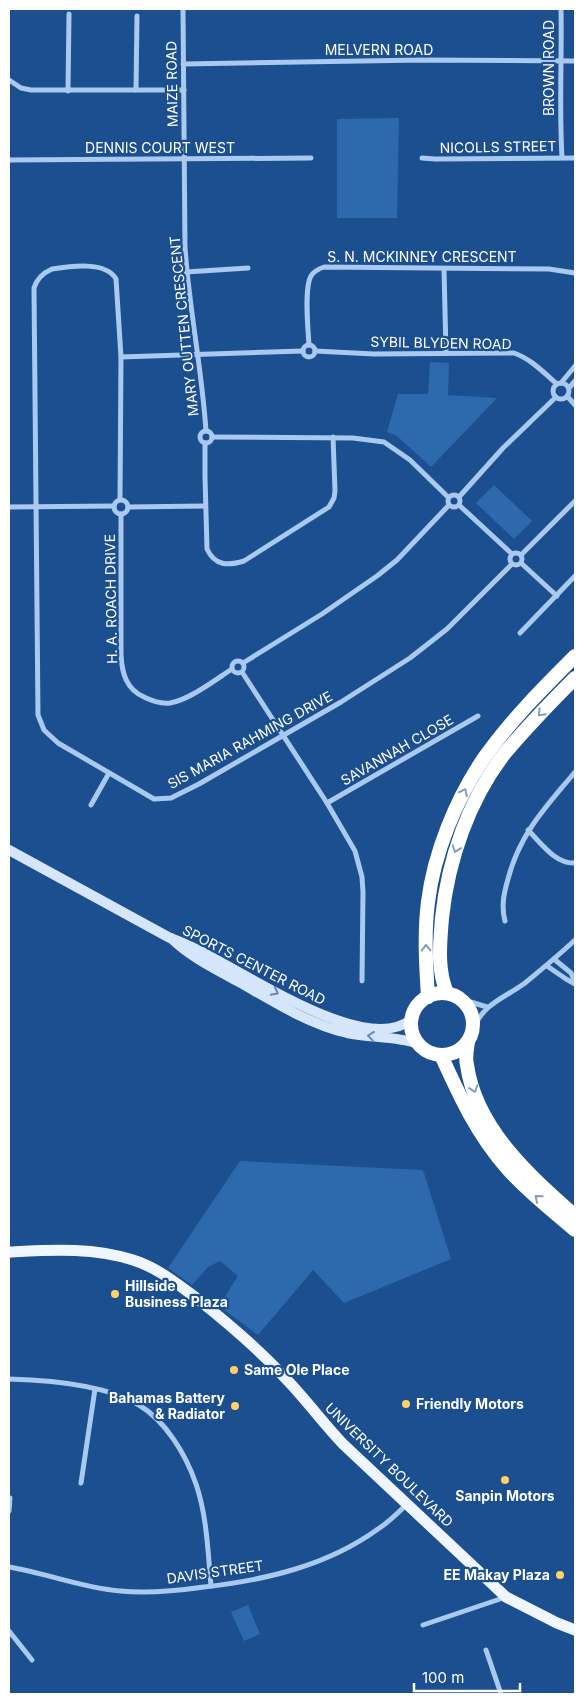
<svg xmlns="http://www.w3.org/2000/svg" width="584" height="1703" font-family="Inter,sans-serif">
<style>
.green{fill:#2e69ad}
.lines{fill:none;stroke-linecap:round;stroke-linejoin:round}
.street{stroke:#a9c9ee;stroke-width:5}
.secondary{stroke:#d6e6fa;stroke-width:10}
.primary{stroke:#f0f6ff;stroke-width:11}
.highway{stroke:#fff;stroke-width:14}
.oneway{stroke:#829ec1}
.oneway2{stroke:#668bba}
.poi-dot{fill:#ffd166;stroke:#1b4f8f;stroke-width:2}
.labels{text-anchor:middle;stroke-width:4.5;stroke-linejoin:round;paint-order:stroke}
.street-label{font-size:14px;fill:#fff;stroke:#1b4f8f}
.poi-label{font-size:14px;font-weight:bold;fill:#fff;stroke:#1b4f8f;text-anchor:start}
</style>
<rect width="100%" height="100%" fill="#1b4f8f"/>
<!-- green -->
<g class="green">
<polygon points="399,118 397,218 337,218 337,119"/>
<polygon points="430,362 449,363 448,395 497,398 431,467 397,436 387,432 398,394 428,394"/>
<polygon points="494,485 532,521 514,539 476,503"/>
<polygon points="240,1161 423,1170 451,1259 344,1303 313,1270 258,1335 219,1306 238,1276 220,1261 208,1267 192,1285 168,1268"/>
<polygon points="248,1605 260,1634 244,1641 231,1612"/>
</g>
<g class="lines">
<!-- street -->
<g class="street">
<path d="M 183,9 L 185,247 C 189,309 202,369 206,431"/>
<path d="M 561,9 C 562,58 559,108 562,157"/>
<polyline points="183,64 422,60 575,61"/>
<polyline points="9,80 21,88 31,90 184,90"/>
<polyline points="136,90 137,16"/>
<polyline points="68,91 69,14"/>
<polyline points="422,158 435,159 575,158"/>
<polyline points="9,160 311,158"/>
<polyline points="444,269 446,353"/>
<polyline points="186,272 248,268"/>
<circle cx="309" cy="351" r="6"/>
<path d="M 309,345 C 308,330 304,288 311,276 C 314,271 318,269 324,267 L 549,269 L 575,273"/>
<path d="M 315,351 L 374,354 L 514,353 C 531,359 543,372 557,384"/>
<polyline points="121,357 303,351"/>
<polyline points="561,383 575,366"/>
<circle cx="561" cy="391" r="8"/>
<polyline points="569,388 575,381"/>
<polyline points="567,396 575,405"/>
<circle cx="206" cy="437" r="6"/>
<polyline points="212,437 353,438 384,442 410,460 448,497"/>
<path d="M 205,443 L 205,477 L 207,549 C 215,566 228,566 244,561 L 329,507 L 334,498 L 335,491 L 333,437"/>
<circle cx="454" cy="501" r="6"/>
<polyline points="459,497 503,448 556,397"/>
<path d="M 120,500 L 121,357 L 116,279 C 106,261 71,266 52,269 C 43,273 37,278 34,288 L 38,715 L 44,730 L 58,743 L 154,799 L 171,798 L 199,784 L 341,702 L 410,658 L 447,629 L 512,564"/>
<circle cx="121" cy="507" r="7"/>
<polyline points="459,505 512,554"/>
<polyline points="9,507 114,506"/>
<polyline points="128,507 205,506"/>
<path d="M 121,514 L 121,655 C 122,673 126,689 144,697 C 152,701 161,704 170,703 C 189,700 215,680 232,669"/>
<circle cx="516" cy="559" r="6"/>
<polyline points="521,555 575,501"/>
<polyline points="521,563 557,596"/>
<polyline points="520,633 575,576"/>
<circle cx="238" cy="667" r="6"/>
<polyline points="243,663 322,614 377,576 397,560 449,505"/>
<polyline points="242,672 327,803 355,851 362,877 363,892 362,981"/>
<polyline points="327,803 478,716"/>
<polyline points="91,805 109,773"/>
<path d="M 528,830 C 541,843 555,864 575,863"/>
<path d="M 505,921 C 501,906 504,893 508,879 C 520,833 546,807 575,772"/>
<polyline points="554,959 571,973 575,982"/>
<polyline points="547,966 566,979 575,984"/>
<polyline points="461,999 487,1007"/>
<path d="M 473,1028 C 486,1002 503,999 525,983 C 542,969 559,955 575,940"/>
<path d="M 9,1379 C 47,1380 106,1385 139,1405 C 166,1421 186,1455 196,1484 C 207,1516 208,1553 211,1586"/>
<polyline points="81,1483 95,1389"/>
<polyline points="9,1511 10,1498"/>
<path d="M 9,1567 C 46,1573 82,1588 120,1591 C 147,1594 176,1591 204,1587 C 265,1580 327,1566 378,1529 C 389,1522 398,1513 407,1504"/>
<polyline points="423,1625 506,1597"/>
<polyline points="9,1631 32,1660"/>
<polyline points="486,1650 501,1694"/>
</g>
<!-- secondary -->
<g class="secondary">
<path d="M 9,850 L 170,938 C 223,954 361,1062 412,1019"/>
<path d="M 171,938 C 190,957 217,970 241,983 C 274,1002 309,1024 347,1033 C 371,1038 396,1036 419,1044"/>
</g>
<!-- primary -->
<path class="primary" d="M 9,1252 C 50,1250 93,1247 133,1260 C 156,1267 176,1283 195,1297 C 228,1323 260,1350 288,1381 C 307,1401 324,1424 343,1444 L 506,1597 L 557,1623 L 575,1630"/>
<!-- highway -->
<g class="highway">
<path d="M 447,993 C 437,970 440,943 442,918 C 448,860 469,799 505,753 C 527,727 551,702 575,678"/>
<circle cx="442" cy="1024" r="31"/>
<path d="M 428,997 C 426,965 424,933 428,902 C 434,853 456,799 484,758 C 510,721 543,688 575,656"/>
<path d="M 468,1042 C 467,1049 465,1058 467,1065 C 476,1129 530,1176 575,1216"/>
<path d="M 441,1055 C 459,1095 477,1134 507,1168 C 527,1191 552,1210 575,1230"/>
</g>
</g>
<!-- one-way arrows -->
<defs><path id="oneway-chevron" d="M-2-3.5L2.5 0L-2 3.5" fill="none" stroke-width="1.6" stroke-linecap="round" stroke-linejoin="round" transform="scale(1.25)"/></defs>
<g class="oneway">
<use href="#oneway-chevron" transform="translate(541 713) rotate(134)"/>
<use href="#oneway-chevron" transform="translate(464 792) rotate(-63)"/>
<use href="#oneway-chevron" transform="translate(456 849) rotate(109)"/>
<use href="#oneway-chevron" transform="translate(426 948) rotate(-91)"/>
<use href="#oneway-chevron" transform="translate(474 1089) rotate(71)"/>
<use href="#oneway-chevron" transform="translate(538 1198) rotate(-140)"/>
</g>
<g class="oneway2">
<use href="#oneway-chevron" transform="translate(275 992) rotate(28)"/>
<use href="#oneway-chevron" transform="translate(371 1036) rotate(-173)"/>
</g>
<!-- markers -->
<g class="poi-dot">
<circle cx="115" cy="1294" r="5"/>
<circle cx="234" cy="1370" r="5"/>
<circle cx="406" cy="1404" r="5"/>
<circle cx="235" cy="1406" r="5"/>
<circle cx="505" cy="1480" r="5"/>
<circle cx="560" cy="1575" r="5"/>
</g>
<g class="labels">
<!-- street labels -->
<g class="street-label">
<text x="379" y="55">MELVERN ROAD</text>
<text transform="translate(549 68) rotate(-90)" y="5">BROWN ROAD</text>
<text transform="translate(172 84) rotate(-91)" y="5">MAIZE ROAD</text>
<text transform="translate(498 147) rotate(-1)" y="5">NICOLLS STREET</text>
<text x="160" y="153">DENNIS COURT WEST</text>
<text x="422" y="262">S. N. MCKINNEY CRESCENT</text>
<text transform="translate(184 326) rotate(-96)" y="5">MARY OUTTEN CRESCENT</text>
<text transform="translate(441 343) rotate(1)" y="5">SYBIL BLYDEN ROAD</text>
<text transform="translate(111 599) rotate(-91)" y="5">H. A. ROACH DRIVE</text>
<text transform="translate(250 740) rotate(-29)" y="5">SIS MARIA RAHMING DRIVE</text>
<text transform="translate(397 750) rotate(-30)" y="5">SAVANNAH CLOSE</text>
<text transform="translate(254 965) rotate(27)" y="5">SPORTS CENTER ROAD</text>
<text transform="translate(389 1465) rotate(44)" y="5">UNIVERSITY BOULEVARD</text>
<text transform="translate(215 1572) rotate(-8)" y="5">DAVIS STREET</text>
</g>
<!-- poi labels -->
<g class="poi-label">
<text x="125" y="1291">Hillside<tspan x="125" dy="16">Business Plaza</tspan></text>
<text x="244" y="1375">Same Ole Place</text>
<text x="225" y="1403" text-anchor="end">Bahamas Battery<tspan x="225" dy="16">&amp; Radiator</tspan></text>
<text x="416" y="1409">Friendly Motors</text>
<text x="505" y="1501" text-anchor="middle">Sanpin Motors</text>
<text x="550" y="1580" text-anchor="end">EE Makay Plaza</text>
</g>
</g>
<!-- border -->
<rect width="584" height="1703" fill="none" stroke="#ffffff" stroke-width="20"/>
<!-- scale -->
<path d="M414 1683v8h106v-8" fill="none" stroke="#ffffff" stroke-width="2.5"/>
<text x="422" y="1683" font-size="15" fill="#ffffff" stroke="#1b4f8f" stroke-width="4" paint-order="stroke">100 m</text>
</svg>
